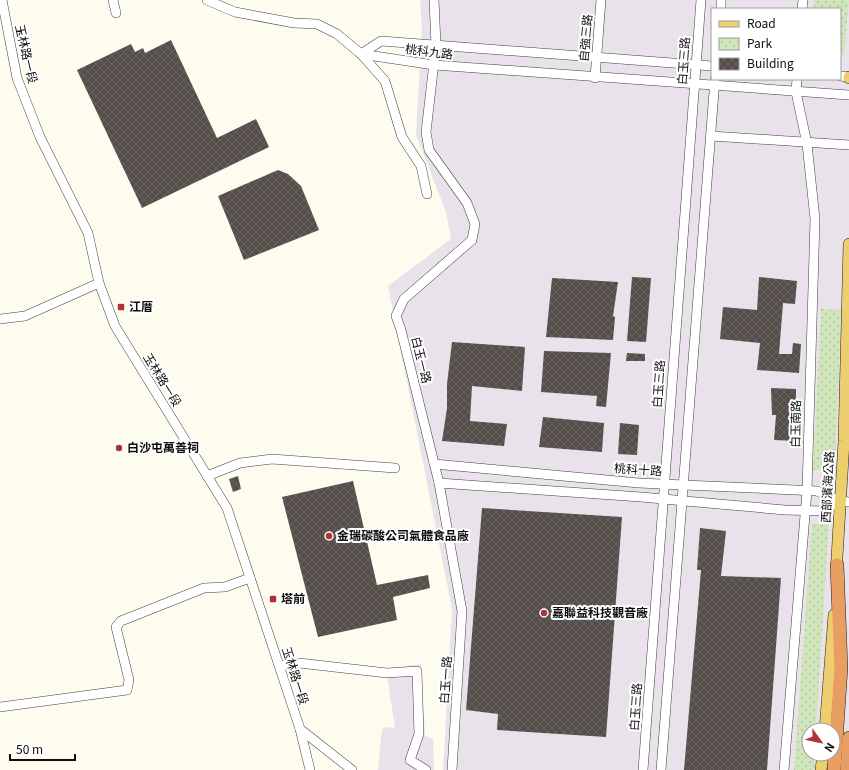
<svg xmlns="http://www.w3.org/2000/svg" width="849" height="770" font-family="Georgia,'Noto Sans TC',serif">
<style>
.industrial{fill:#eae2eb;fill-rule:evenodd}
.park{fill:url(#park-dots)}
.building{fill:url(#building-cross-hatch)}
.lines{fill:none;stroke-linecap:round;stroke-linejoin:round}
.minor-casing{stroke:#404040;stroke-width:10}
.major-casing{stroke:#1e1e1e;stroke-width:12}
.highway-casing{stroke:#1e1e1e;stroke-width:14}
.minor{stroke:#fff;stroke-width:9}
.major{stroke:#edce6f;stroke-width:11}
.highway{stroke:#e89e62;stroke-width:13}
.poi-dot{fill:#b23138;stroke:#fff;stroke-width:1.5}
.labels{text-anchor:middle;stroke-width:4;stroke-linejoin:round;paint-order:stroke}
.street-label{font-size:12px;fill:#0d0d0d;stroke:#fff}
.poi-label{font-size:12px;font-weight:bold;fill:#0d0d0d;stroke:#fff;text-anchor:start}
</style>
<defs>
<pattern id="park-dots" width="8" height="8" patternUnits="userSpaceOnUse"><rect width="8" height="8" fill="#d1e5bb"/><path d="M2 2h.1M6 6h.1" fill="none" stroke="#b2c3a0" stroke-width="1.8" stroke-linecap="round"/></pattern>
<pattern id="building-cross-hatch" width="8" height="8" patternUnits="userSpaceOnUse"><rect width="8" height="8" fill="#554e4a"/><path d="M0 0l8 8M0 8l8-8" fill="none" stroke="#686360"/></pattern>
</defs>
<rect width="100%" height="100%" fill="#fefbef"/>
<!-- industrial -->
<g class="industrial">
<path d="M 420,0 L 849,0 L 849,770 L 443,770 L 452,609 L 388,286 L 451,239 L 446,212 L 416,135 L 422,30 ZM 712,9 L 840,9 L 840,79 L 712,79 ZM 809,730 L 833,730 L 833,754 L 809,754 Z"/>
<polygon points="421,664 425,736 433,739 434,770 378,770 382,729 387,727 395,728 386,669"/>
</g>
<!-- park -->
<g class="park">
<polygon points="814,0 849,0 844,56 840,55 840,9 813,9"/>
<polygon points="821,309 841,310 835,469 813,470"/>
<polygon points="829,522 816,730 809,730 809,754 815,754 814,770 794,770 812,524"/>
</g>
<!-- building -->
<g class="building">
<polygon points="171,40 217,138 256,119 269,147 142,208 77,70 131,44 135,52 143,48 145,53"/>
<polygon points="278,170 288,174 301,186 319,230 244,260 218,196"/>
<polygon points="632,277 651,278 646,342 627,341"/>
<polygon points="759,277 797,281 795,304 783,303 779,354 792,354 793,343 801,344 799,373 757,370 760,343 720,339 723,307 757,310"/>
<polygon points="552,278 618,282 613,316 615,317 613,340 546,337"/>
<polygon points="452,342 525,347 522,391 472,386 470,421 507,424 504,446 442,441 447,408 447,384"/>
<polygon points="544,351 611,353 606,407 596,406 597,396 541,392"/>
<polygon points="627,353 645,354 645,361 626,361"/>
<polygon points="771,388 796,389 796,422 798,422 796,441 774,440 776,415 772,415"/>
<polygon points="543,417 604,423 602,452 539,447"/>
<polygon points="620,423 639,425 637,455 618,454"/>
<polygon points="238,476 241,489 233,492 229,479"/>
<polygon points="353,481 377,585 428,575 430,588 393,597 397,620 318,637 282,497"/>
<polygon points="482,508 622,517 606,737 497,730 498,714 466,710"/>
<polygon points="700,528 726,531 721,576 781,578 767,770 684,770 701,570 697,570"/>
</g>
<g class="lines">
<defs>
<g id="minor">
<polyline points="2,0 17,78 40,137 88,233 99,283 115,326 227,508 300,729 310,770"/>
<polyline points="113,0 116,13"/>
<polyline points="207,0 235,12 294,23 317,24 337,34 361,54 385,81 402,137 421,166 427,194"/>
<polyline points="434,0 436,45 426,132 429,150 467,203 475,224 472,240 404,299 396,316 401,330 439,483 462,611 452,770"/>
<polyline points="721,9 721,0"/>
<polyline points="802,9 803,0"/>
<polyline points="361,54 434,65 849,95"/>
<polyline points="361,54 381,41 712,66"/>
<polyline points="840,76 849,77"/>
<polyline points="595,78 601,0"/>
<polyline points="711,136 849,145"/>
<polyline points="0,319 25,316 99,283"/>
<polyline points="434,464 639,483 817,491 840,501 849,502"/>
<polyline points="207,476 240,463 272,459 395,468"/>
<polyline points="439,483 641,497 785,510 823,511 840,501"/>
<polyline points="280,666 299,663 387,673 417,671 419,734 410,760 426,770"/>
<polyline points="0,707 127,690 129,680 116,627 121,621 204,588 225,587 250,578"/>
<polyline points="300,729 352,770"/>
<polyline points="643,770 701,0"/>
<polyline points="661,770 715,79"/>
<polyline points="784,770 807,491 815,219 807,144 796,92 797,79"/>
</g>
<g id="major">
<polyline points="849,77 849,78"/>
<polyline points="836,574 844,441 849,244"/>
<polyline points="825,730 834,615"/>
<polyline points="821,770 823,754"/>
</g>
<g id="highway">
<polyline points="834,770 841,668 837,565"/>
<polyline points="847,770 849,738"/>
</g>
</defs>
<!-- minor casing -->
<use href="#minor" class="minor-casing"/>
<!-- major casing -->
<use href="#major" class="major-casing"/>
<!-- highway casing -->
<use href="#highway" class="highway-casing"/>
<!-- minor -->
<use href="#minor" class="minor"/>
<!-- major -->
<use href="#major" class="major"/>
<!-- highway -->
<use href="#highway" class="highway"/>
</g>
<!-- markers -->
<g class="poi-dot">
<rect x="117" y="303" width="8" height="8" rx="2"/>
<circle cx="119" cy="448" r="4"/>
<circle cx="329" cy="536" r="4"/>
<rect x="269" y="595" width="8" height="8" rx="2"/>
<circle cx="544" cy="613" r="4"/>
</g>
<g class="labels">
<!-- street labels -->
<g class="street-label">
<text transform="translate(586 38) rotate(-85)" y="4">自強三路</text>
<text transform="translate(429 52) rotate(7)" y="4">桃科九路</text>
<text transform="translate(26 54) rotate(77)" y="4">玉林路一段</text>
<text transform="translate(684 61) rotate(-86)" y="4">白玉三路</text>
<text transform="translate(421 360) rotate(76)" y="4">白玉一路</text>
<text transform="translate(162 380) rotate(58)" y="4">玉林路一段</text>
<text transform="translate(659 384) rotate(-86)" y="4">白玉三路</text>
<text transform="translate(796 424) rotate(-89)" y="4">白玉南路</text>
<text transform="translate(638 470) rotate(4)" y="4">桃科十路</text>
<text transform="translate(828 487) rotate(-87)" y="4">西部濱海公路</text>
<text transform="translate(295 676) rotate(72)" y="4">玉林路一段</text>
<text transform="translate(446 680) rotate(-86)" y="4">白玉一路</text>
<text transform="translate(636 707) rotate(-86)" y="4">白玉三路</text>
</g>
<!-- poi labels -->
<g class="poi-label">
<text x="129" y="311">江厝</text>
<text x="127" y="452">白沙屯萬善祠</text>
<text x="337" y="540">金瑞碳酸公司氣體食品廠</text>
<text x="281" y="603">塔前</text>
<text x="552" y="617">嘉聯益科技觀音廠</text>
</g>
</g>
<!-- legend -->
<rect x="711" y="8" width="130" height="72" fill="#ffffff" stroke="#9e9e9e"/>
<rect x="719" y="21" width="20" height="6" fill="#edce6f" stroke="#9e9e9e"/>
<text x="747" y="28" font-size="12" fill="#0d0d0d">Road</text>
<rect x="719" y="38" width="20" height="12" fill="url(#park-dots)" stroke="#9e9e9e"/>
<text x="747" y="48" font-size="12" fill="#0d0d0d">Park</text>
<rect x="719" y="58" width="20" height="12" fill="url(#building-cross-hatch)" stroke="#9e9e9e"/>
<text x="747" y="68" font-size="12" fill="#0d0d0d">Building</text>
<!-- north arrow -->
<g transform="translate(821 742) rotate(123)"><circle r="19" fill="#ffffff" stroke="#9e9e9e"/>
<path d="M0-3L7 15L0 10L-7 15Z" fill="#b23138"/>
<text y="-6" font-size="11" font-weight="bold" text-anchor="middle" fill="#0d0d0d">N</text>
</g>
<!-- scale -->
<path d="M10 754v6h65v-6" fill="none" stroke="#0d0d0d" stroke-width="2"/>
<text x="16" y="754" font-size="12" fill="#0d0d0d" stroke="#ffffff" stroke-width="3" paint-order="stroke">50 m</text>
</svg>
